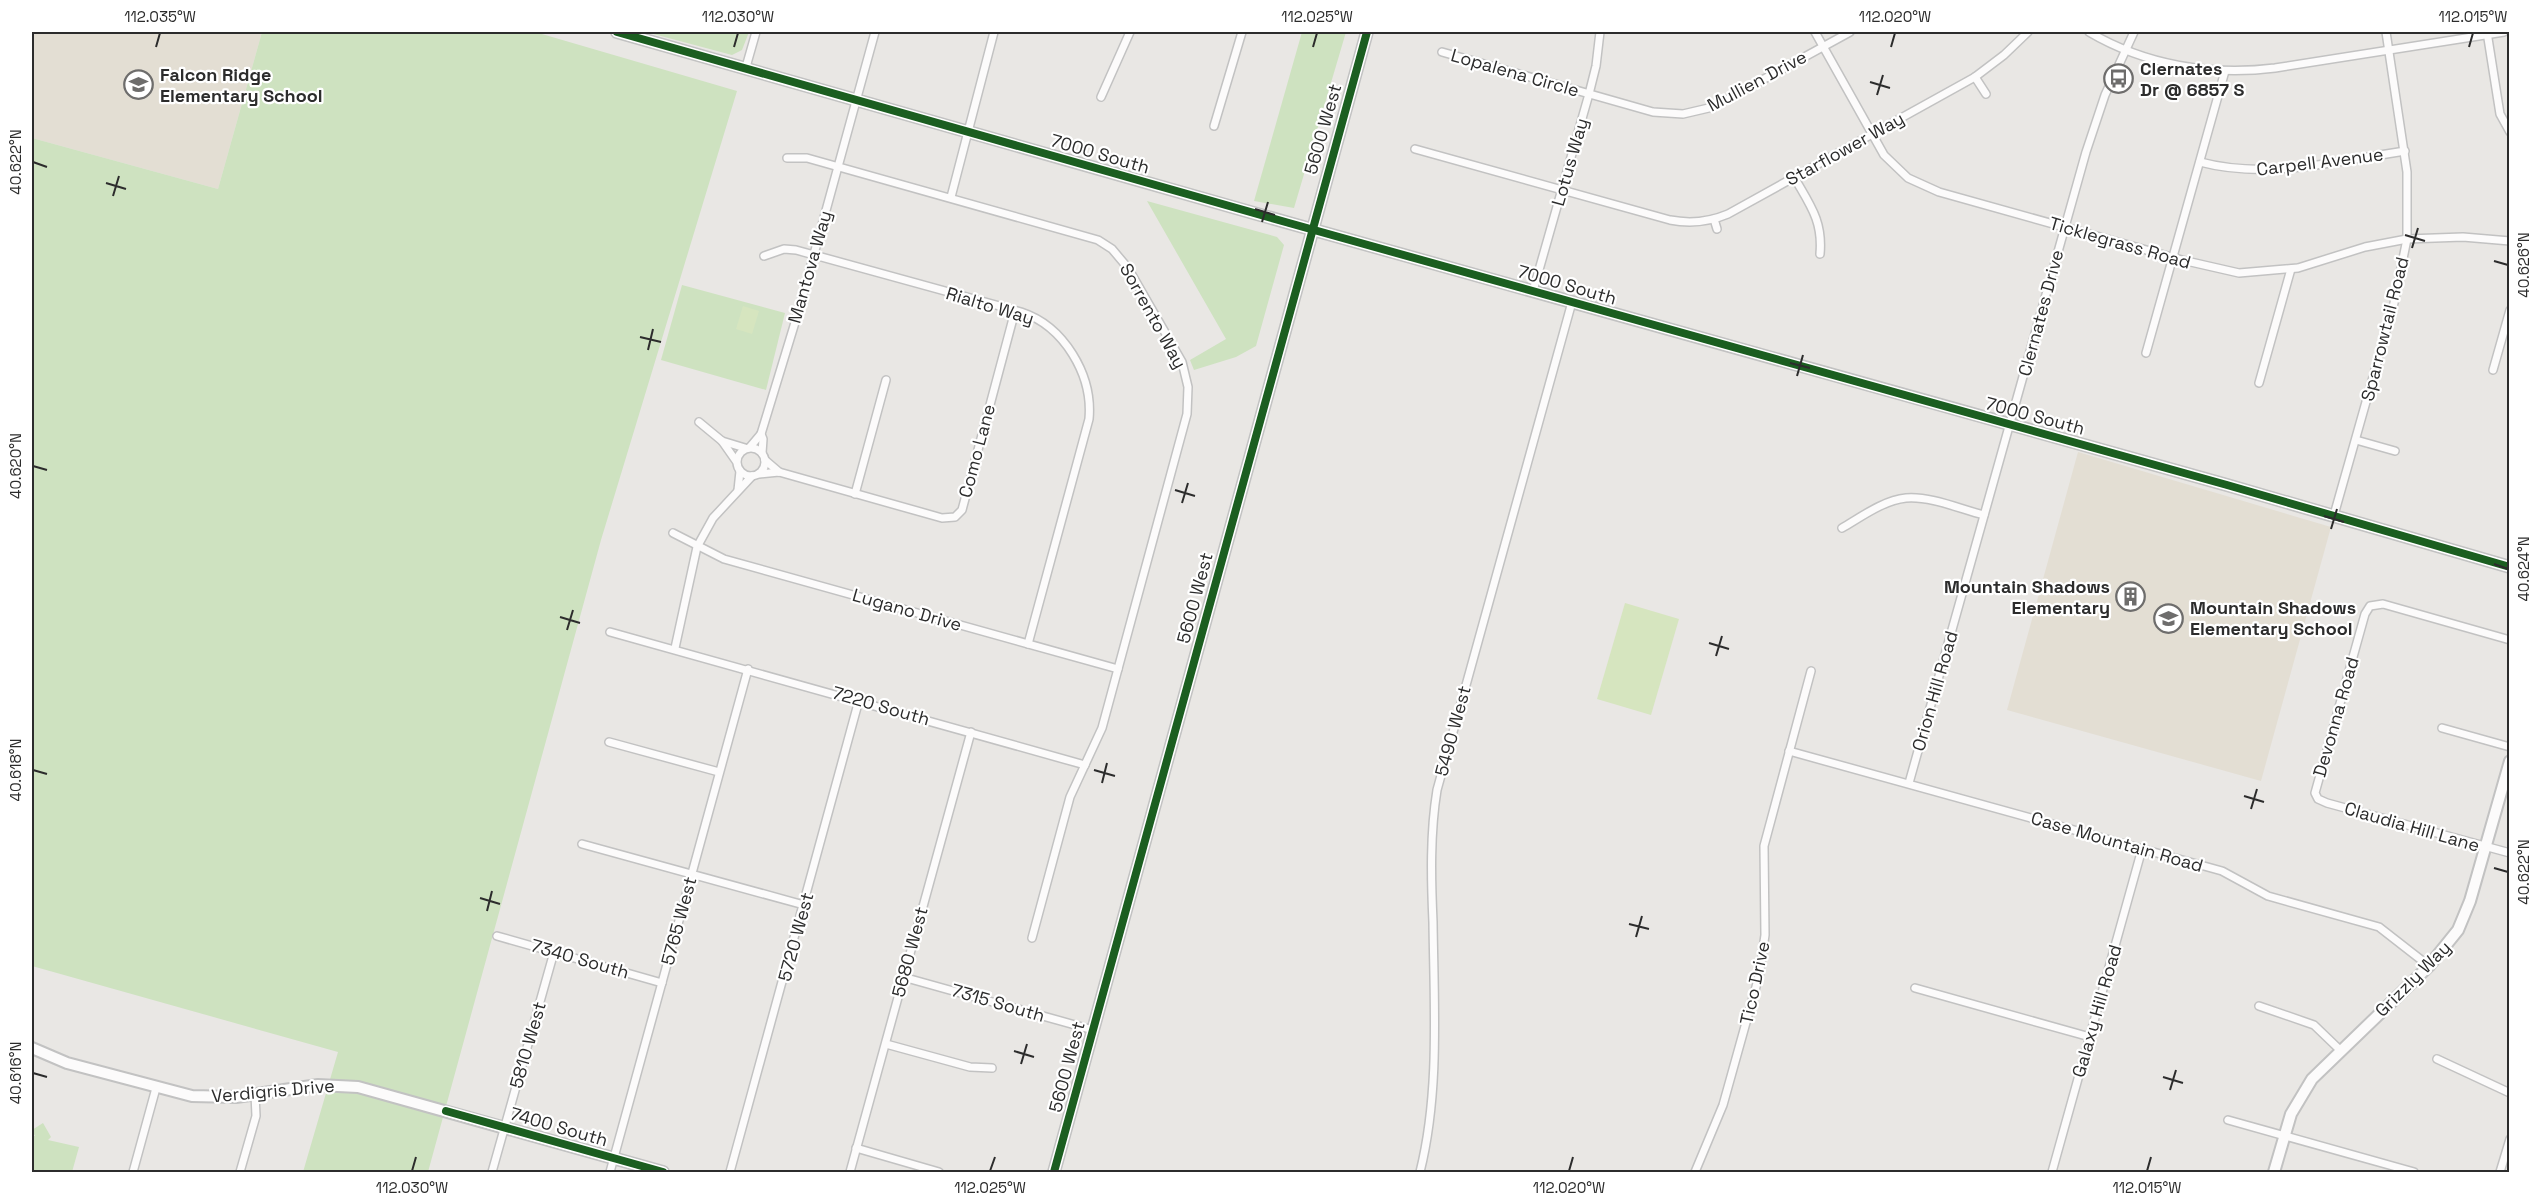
<svg xmlns="http://www.w3.org/2000/svg" width="2541" height="1204" font-family="'Space Grotesk',sans-serif">
<style>
.education{fill:#e3ded3}
.green{fill:#cee2c0}
.pitch{fill:#d6e5bf}
.lines{fill:none;stroke-linecap:round;stroke-linejoin:round}
.street-casing{stroke:#c2c2c2;stroke-width:10}
.secondary-casing{stroke:#c2c2c2;stroke-width:14}
.street{stroke:#fcfbfb;stroke-width:7}
.secondary{stroke:#fcfbfb;stroke-width:10}
.cycleway-casing{stroke:#fff;stroke-width:11}
.cycleway{stroke:#1b5e20;stroke-width:8}
.ticks{fill:none;stroke:#2c2c2c;stroke-width:2}
.labels{text-anchor:middle;stroke-width:4.5;stroke-linejoin:round;paint-order:stroke}
.poi-label{font-size:18px;font-weight:bold;fill:#2c2c2c;stroke:#fff;text-anchor:start}
.street-label{font-size:18px;fill:#2c2c2c;stroke:#fff}
.neatline{fill:none;stroke:#2c2c2c;stroke-width:2}
.ticks-label{font-size:15px;text-anchor:middle;fill:#2c2c2c}
</style>
<rect width="100%" height="100%" fill="#e9e7e4"/>
<!-- education -->
<g class="education">
<polygon points="32,32 262,32 218,189 32,138"/>
<polygon points="2078,452 2331,527 2261,781 2007,710"/>
</g>
<!-- green -->
<g class="green">
<polygon points="262,32 535,32 737,91 601,540 428,1172 303,1172 338,1052 32,966 32,138 218,189"/>
<polygon points="646,32 749,32 742,50 732,55"/>
<polygon points="1302,32 1346,32 1294,208 1254,201"/>
<polygon points="1147,201 1277,237 1284,245 1256,346 1236,357 1194,370 1190,360 1226,339"/>
<polygon points="682,285 785,313 766,390 661,360"/>
<polygon points="43,1123 51,1137 48,1140 79,1147 72,1172 32,1172 32,1136 35,1136 32,1130"/>
</g>
<!-- pitch -->
<g class="pitch">
<polygon points="743,306 759,311 752,334 736,329"/>
<polygon points="1625,603 1679,619 1651,715 1597,699"/>
</g>
<g class="lines">
<defs>
<g id="street">
<polyline points="1815,32 1884,155 1908,178 1939,192 2182,260 2239,273 2298,268 2365,247 2407,239 2463,237 2510,241"/>
<path d="M 2089,32 C 2145,65 2211,76 2275,68 L 2504,32"/>
<polyline points="2487,32 2500,114 2510,132"/>
<polyline points="1442,52 1653,112 1683,114 1713,107 1850,32"/>
<polyline points="746,67 756,32"/>
<polyline points="1975,77 1986,94"/>
<polyline points="1101,97 1130,32"/>
<polyline points="1214,126 1242,32"/>
<path d="M 1415,149 L 1670,220 C 1691,224 1709,222 1728,214 L 1975,77 L 2004,55 L 2028,32"/>
<polyline points="787,158 807,158 1098,240 1112,249 1128,268 1182,362 1188,387 1187,414 1102,728 1070,797 1032,938"/>
<path d="M 2200,162 C 2268,180 2336,161 2405,151"/>
<path d="M 1794,177 C 1810,205 1823,221 1820,254"/>
<polyline points="951,197 994,32"/>
<polyline points="1714,219 1717,229"/>
<path d="M 764,256 L 784,249 L 796,250 L 1021,312 C 1064,326 1093,375 1089,419 L 1028,644"/>
<polyline points="1533,291 1589,94 1596,66 1600,32"/>
<polyline points="2146,353 2225,71"/>
<polyline points="2493,370 2510,310"/>
<polyline points="2259,383 2291,269"/>
<polyline points="699,422 722,441 745,448"/>
<polyline points="2356,440 2395,451"/>
<polyline points="722,441 736,461"/>
<polyline points="750,447 761,434"/>
<circle cx="751" cy="462" r="14"/>
<polyline points="762,453 763,439 761,434 797,316 875,32"/>
<polyline points="765,460 779,472"/>
<polyline points="759,474 779,472 942,518 955,517 962,510 1015,311"/>
<polyline points="738,490 740,471"/>
<polyline points="855,494 886,380"/>
<polyline points="2334,515 2394,303 2407,239 2407,172 2386,32"/>
<path d="M 1842,528 C 1861,517 1884,500 1906,498 C 1931,496 1960,509 1984,515"/>
<polyline points="673,533 724,559 1118,669"/>
<polyline points="610,632 1085,765"/>
<polyline points="2510,640 2383,604 2370,606 2365,614 2315,793 2318,799 2327,803 2510,853"/>
<polyline points="675,648 697,547 713,518 752,476"/>
<polyline points="2442,728 2510,747"/>
<polyline points="609,742 719,772"/>
<polyline points="1789,751 2222,871 2268,896 2379,927 2429,966"/>
<polyline points="1909,783 2086,152 2105,95 2134,32"/>
<polyline points="582,844 804,905"/>
<polyline points="497,936 662,983"/>
<polyline points="903,977 1093,1030"/>
<polyline points="1915,988 2090,1037"/>
<polyline points="2259,1006 2314,1025 2340,1050"/>
<polyline points="886,1044 970,1067 992,1068"/>
<polyline points="2437,1059 2510,1093"/>
<polyline points="2228,1120 2414,1172"/>
<polyline points="856,1148 939,1172"/>
<polyline points="133,1172 156,1088"/>
<polyline points="240,1172 256,1116 255,1094"/>
<polyline points="492,1172 554,952"/>
<polyline points="610,1172 748,669"/>
<polyline points="730,1172 859,700"/>
<polyline points="850,1172 971,732"/>
<path d="M 1420,1172 C 1440,1092 1434,1005 1433,922 C 1431,878 1430,833 1437,790 L 1572,302"/>
<polyline points="1695,1172 1723,1105 1759,976 1765,935 1764,846 1811,671"/>
<polyline points="2052,1172 2142,849"/>
<polyline points="2500,1172 2510,1139"/>
</g>
<g id="secondary">
<polyline points="617,32 1289,223 2227,485 2510,567"/>
<polyline points="32,1048 67,1063 192,1096 236,1097 318,1085 358,1087 663,1172"/>
<polyline points="1054,1172 1367,32"/>
<polyline points="2274,1172 2291,1114 2312,1079 2429,966 2458,930 2470,901 2510,761"/>
</g>
</defs>
<!-- street casing -->
<use href="#street" class="street-casing"/>
<!-- secondary casing -->
<use href="#secondary" class="secondary-casing"/>
<!-- street -->
<use href="#street" class="street"/>
<!-- secondary -->
<use href="#secondary" class="secondary"/>
<defs>
<g id="cycleway">
<polyline points="617,32 1289,223 2227,485 2510,567"/>
<polyline points="446,1111 663,1172"/>
<polyline points="1054,1172 1367,32"/>
</g>
</defs>
<!-- cycleway casing -->
<use href="#cycleway" class="cycleway-casing"/>
<!-- cycleway -->
<use href="#cycleway" class="cycleway"/>
</g>
<!-- ticks -->
<path class="ticks" d="M 156,47 L 160,33M 734,47 L 738,33M 1313,47 L 1317,33M 1891,47 L 1895,33M 2469,47 L 2473,33M 1870,82 L 1890,88M 1877,95 L 1883,75M 33,162 L 47,167M 106,183 L 126,189M 113,196 L 119,176M 1255,209 L 1275,215M 1262,222 L 1268,202M 2405,235 L 2425,241M 2412,248 L 2418,228M 2494,261 L 2508,265M 640,337 L 661,342M 648,350 L 653,329M 1790,363 L 1810,368M 1797,376 L 1803,355M 33,466 L 47,470M 1175,490 L 1195,496M 1182,503 L 1188,483M 2324,516 L 2344,522M 2331,529 L 2337,509M 2494,564 L 2508,569M 560,617 L 580,623M 567,630 L 573,610M 1709,643 L 1729,649M 1716,656 L 1722,636M 33,770 L 47,774M 1094,770 L 1115,776M 1102,783 L 1107,763M 2244,796 L 2264,802M 2251,809 L 2257,789M 2494,868 L 2508,872M 480,898 L 500,904M 487,911 L 492,891M 1629,924 L 1649,929M 1636,937 L 1642,916M 1014,1051 L 1034,1057M 1021,1064 L 1027,1044M 33,1073 L 47,1077M 2163,1077 L 2183,1083M 2170,1090 L 2176,1070M 412,1171 L 416,1157M 990,1171 L 995,1157M 1569,1171 L 1573,1157M 2147,1171 L 2151,1157"/>
<!-- icons -->
<defs>
<symbol id="bus-ring" viewBox="-11 -11 22 22"><circle r="9.5" fill="#fff" stroke="#6e6d6c" stroke-width="1.5"/><path d="M-5-6H5V4H4V6H2V4H-2V6H-4V4H-5ZM-3.5-4V0h7V-4ZM-3.5 1.2v1.5H-2V1.2ZM2 1.2v1.5H3.5V1.2Z" fill="#6e6d6c"/></symbol>
<symbol id="school-ring" viewBox="-11 -11 22 22"><circle r="9.5" fill="#fff" stroke="#6e6d6c" stroke-width="1.5"/><path d="M0-5L7-2L0 1L-7-2ZM-4 1L0 2.5L4 1V4Q0 6-4 4Z" fill="#6e6d6c"/></symbol>
<symbol id="building-ring" viewBox="-11 -11 22 22"><circle r="9.5" fill="#fff" stroke="#6e6d6c" stroke-width="1.5"/><path d="M-4-6H4V6H1V3H-1V6H-4ZM-2.5-4.3h1.7v1.8h-1.7ZM.8-4.3h1.7v1.8H.8ZM-2.5-1h1.7V.8h-1.7ZM.8-1h1.7V.8H.8Z" fill="#6e6d6c"/></symbol>
</defs>
<g fill-rule="evenodd">
<use href="#bus-ring" x="2102" y="62" width="33" height="33"/>
<use href="#school-ring" x="122" y="68" width="33" height="33"/>
<use href="#building-ring" x="2114" y="580" width="33" height="33"/>
<use href="#school-ring" x="2152" y="602" width="33" height="33"/>
</g>
<g class="labels">
<!-- poi labels -->
<g class="poi-label">
<text x="2140" y="75">Clernates<tspan x="2140" dy="21">Dr @ 6857 S</tspan></text>
<text x="160" y="81">Falcon Ridge<tspan x="160" dy="21">Elementary School</tspan></text>
<text x="2110" y="593" text-anchor="end">Mountain Shadows<tspan x="2110" dy="21">Elementary</tspan></text>
<text x="2190" y="614">Mountain Shadows<tspan x="2190" dy="21">Elementary School</tspan></text>
</g>
<!-- street labels -->
<g class="street-label">
<text transform="translate(1515 73) rotate(16)" y="6">Lopalena Circle</text>
<text transform="translate(1757 81) rotate(-28)" y="6">Mullien Drive</text>
<text transform="translate(1323 129) rotate(-74)" y="6">5600 West</text>
<text transform="translate(1845 149) rotate(-29)" y="6">Starflower Way</text>
<text transform="translate(1100 154) rotate(16)" y="6">7000 South</text>
<text transform="translate(1570 162) rotate(-74)" y="6">Lotus Way</text>
<text transform="translate(2320 162) rotate(-7)" y="6">Carpell Avenue</text>
<text transform="translate(2120 243) rotate(16)" y="6">Ticklegrass Road</text>
<text transform="translate(810 267) rotate(-74)" y="6">Mantova Way</text>
<text transform="translate(1567 285) rotate(16)" y="6">7000 South</text>
<text transform="translate(990 306) rotate(17)" y="6">Rialto Way</text>
<text transform="translate(2041 313) rotate(-75)" y="6">Clernates Drive</text>
<text transform="translate(1153 316) rotate(61)" y="6">Sorrento Way</text>
<text transform="translate(2385 329) rotate(-76)" y="6">Sparrowtail Road</text>
<text transform="translate(2035 416) rotate(15)" y="6">7000 South</text>
<text transform="translate(977 451) rotate(-75)" y="6">Como Lane</text>
<text transform="translate(1195 598) rotate(-75)" y="6">5600 West</text>
<text transform="translate(907 610) rotate(16)" y="6">Lugano Drive</text>
<text transform="translate(1935 691) rotate(-74)" y="6">Orion Hill Road</text>
<text transform="translate(881 706) rotate(16)" y="6">7220 South</text>
<text transform="translate(2336 717) rotate(-74)" y="6">Devonna Road</text>
<text transform="translate(1453 731) rotate(-75)" y="6">5490 West</text>
<text transform="translate(2412 827) rotate(16)" y="6">Claudia Hill Lane</text>
<text transform="translate(2117 842) rotate(16)" y="6">Case Mountain Road</text>
<text transform="translate(679 921) rotate(-75)" y="6">5765 West</text>
<text transform="translate(796 937) rotate(-75)" y="6">5720 West</text>
<text transform="translate(910 952) rotate(-75)" y="6">5680 West</text>
<text transform="translate(580 959) rotate(16)" y="6">7340 South</text>
<text transform="translate(2413 979) rotate(-45)" y="6">Grizzly Way</text>
<text transform="translate(1755 983) rotate(-78)" y="6">Tico Drive</text>
<text transform="translate(998 1003) rotate(16)" y="6">7315 South</text>
<text transform="translate(2097 1011) rotate(-74)" y="6">Galaxy Hill Road</text>
<text transform="translate(528 1045) rotate(-74)" y="6">5810 West</text>
<text transform="translate(1067 1067) rotate(-75)" y="6">5600 West</text>
<text transform="translate(273 1091) rotate(-5)" y="6">Verdigris Drive</text>
<text transform="translate(559 1127) rotate(16)" y="6">7400 South</text>
</g>
</g>
<!-- border -->
<rect width="2541" height="1204" fill="none" stroke="#ffffff" stroke-width="66"/>
<rect x="33" y="33" width="2475" height="1138" class="neatline"/>
<g class="ticks-label">
<text x="160" y="22">112.035°W</text>
<text x="738" y="22">112.030°W</text>
<text x="1317" y="22">112.025°W</text>
<text x="1895" y="22">112.020°W</text>
<text x="2473" y="22">112.015°W</text>
<text transform="translate(16 162) rotate(-90)" y="5">40.622°N</text>
<text transform="translate(2524 265) rotate(-90)" y="5">40.626°N</text>
<text transform="translate(16 466) rotate(-90)" y="5">40.620°N</text>
<text transform="translate(2524 569) rotate(-90)" y="5">40.624°N</text>
<text transform="translate(16 770) rotate(-90)" y="5">40.618°N</text>
<text transform="translate(2524 872) rotate(-90)" y="5">40.622°N</text>
<text transform="translate(16 1073) rotate(-90)" y="5">40.616°N</text>
<text x="412" y="1193">112.030°W</text>
<text x="990" y="1193">112.025°W</text>
<text x="1569" y="1193">112.020°W</text>
<text x="2147" y="1193">112.015°W</text>
</g>
</svg>
